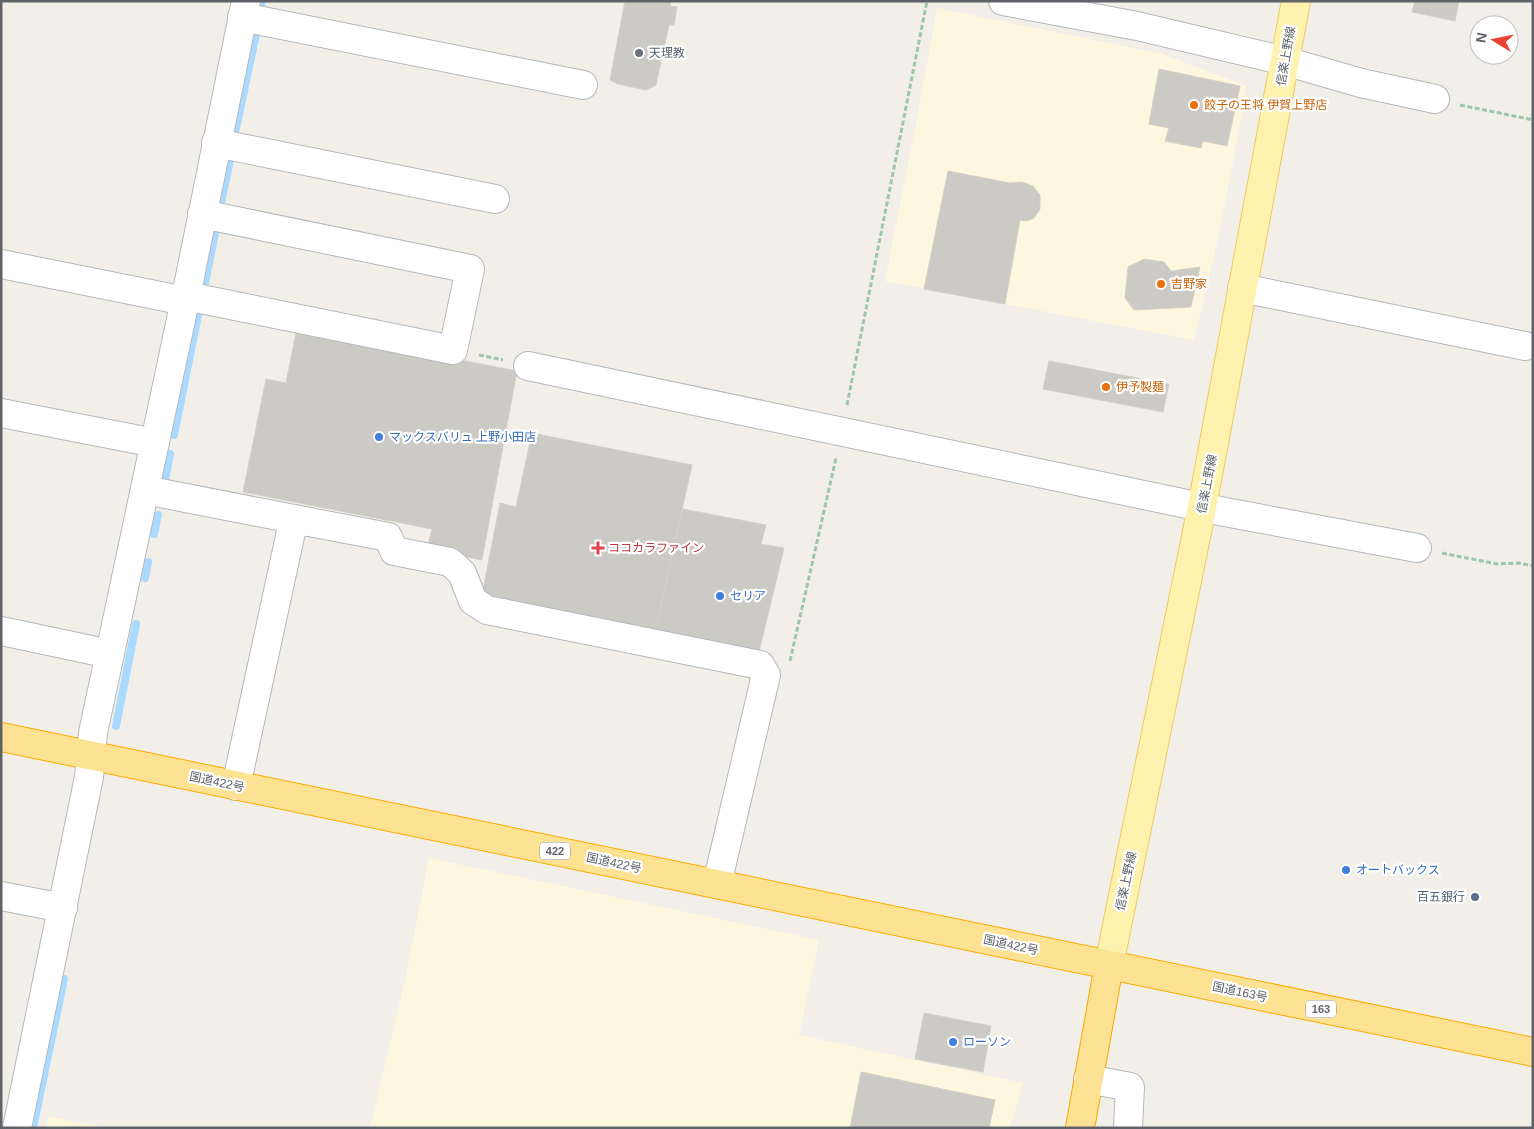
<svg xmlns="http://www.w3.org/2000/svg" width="1534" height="1129" font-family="Arial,'Noto Sans JP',sans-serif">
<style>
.commercial{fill:#fef7e0}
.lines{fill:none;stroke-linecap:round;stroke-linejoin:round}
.stream{stroke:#aadaff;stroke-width:8}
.building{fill:#cccac5;stroke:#d6d1c6}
.minor-casing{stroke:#b5b8bc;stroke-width:30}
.major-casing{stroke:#f2c960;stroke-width:30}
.highway-casing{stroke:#f9ab00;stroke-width:30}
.path{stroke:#9cc7a9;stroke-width:3;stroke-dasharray:5 2.5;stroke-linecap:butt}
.minor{stroke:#fff;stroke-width:28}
.major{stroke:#fff2af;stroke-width:28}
.highway{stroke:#fde293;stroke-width:28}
.worship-dot{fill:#6b7280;stroke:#fff;stroke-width:2}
.food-dot{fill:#e8710a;stroke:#fff;stroke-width:2}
.shop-dot{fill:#3f7fe0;stroke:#fff;stroke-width:2}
.health-dot{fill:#e0444e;stroke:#fff;stroke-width:2}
.service-dot{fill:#5c6f8a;stroke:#fff;stroke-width:2}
.labels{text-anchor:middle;stroke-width:4.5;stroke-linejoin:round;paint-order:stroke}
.shield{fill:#fff;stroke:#8f9295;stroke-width:1}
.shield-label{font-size:11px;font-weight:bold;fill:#5f6368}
.worship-label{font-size:12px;fill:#5b616d;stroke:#fff;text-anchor:start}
.street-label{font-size:12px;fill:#5f6368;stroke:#fff}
.food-label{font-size:12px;fill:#c56008;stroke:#fff;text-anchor:start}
.shop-label{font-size:12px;fill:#366cbe;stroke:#fff;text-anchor:start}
.health-label{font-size:12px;fill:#be3a42;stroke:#fff;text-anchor:start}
.service-label{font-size:12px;fill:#4e5e75;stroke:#fff;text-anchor:end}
</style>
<rect width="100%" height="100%" fill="#f1efe8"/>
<!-- commercial -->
<g class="commercial">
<polygon points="937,8 1162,54 1246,86 1231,173 1213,261 1194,340 885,281 915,130"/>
<polygon points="429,858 819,940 799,1035 1023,1083 1010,1128 370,1128 406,976"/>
<polygon points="49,1116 103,1128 46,1128"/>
</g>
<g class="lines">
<!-- stream -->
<g class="stream">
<polyline points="261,7 262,1"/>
<polyline points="235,133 256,34"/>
<polyline points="219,212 230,160"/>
<polyline points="203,293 216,228"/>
<polyline points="174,435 199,310"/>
<polyline points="164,485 170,454"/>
<polyline points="154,534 158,515"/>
<polyline points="145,578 148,562"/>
<polyline points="116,726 136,624"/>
<polyline points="33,1128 64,979"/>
</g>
</g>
<!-- building -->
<g class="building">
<polygon points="625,1 671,1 670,6 677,7 674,25 669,25 656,85 646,90 618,84 610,80"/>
<polygon points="1415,1 1459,1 1455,21 1412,12"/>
<polygon points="1159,69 1240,86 1227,146 1203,141 1201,148 1165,141 1169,128 1149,124"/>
<polygon points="948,171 1010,183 1022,182 1033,186 1040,195 1040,209 1034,218 1027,221 1020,220 1005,304 924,289"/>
<polygon points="1144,259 1164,262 1171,271 1200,267 1191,307 1134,310 1125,298 1128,267"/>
<polygon points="297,328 517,371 482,560 427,549 432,529 243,492 266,379 286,383"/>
<polygon points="1049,361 1169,384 1163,412 1043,389"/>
<polygon points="532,433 692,465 654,636 481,600 500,503 516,507"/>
<polygon points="683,509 766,525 761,544 784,548 758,656 654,636"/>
<polygon points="924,1013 991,1026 983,1072 915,1059"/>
<polygon points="861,1072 995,1100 989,1128 850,1128"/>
</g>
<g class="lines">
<defs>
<g id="minor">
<polyline points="1003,1 1137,26 1285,61 1361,83 1435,99"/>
<polyline points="242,17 583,85"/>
<polyline points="216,143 495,199"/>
<polyline points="1,264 185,301"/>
<polyline points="1242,288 1525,346"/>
<polyline points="186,296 453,350 470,269 202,214"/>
<polyline points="528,366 1225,512 1417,548"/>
<polyline points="1,413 155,443"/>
<polyline points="145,490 304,521"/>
<polyline points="1,631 110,654"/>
<polyline points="236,786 292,527 304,521 388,537 394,551 450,562 462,573 473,601 487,610 760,665 766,675 717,884"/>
<polyline points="1,896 63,908"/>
<polyline points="1088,1079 1130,1087 1128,1128"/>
<polyline points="17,1128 89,777 93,733 186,296 246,1"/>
</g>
<polyline id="major" points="1109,965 1202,507 1296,1"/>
<g id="highway">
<polyline points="1,737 1533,1052"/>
<polyline points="1080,1128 1109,965"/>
</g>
</defs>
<!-- minor casing -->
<use href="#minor" class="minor-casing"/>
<!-- major casing -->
<use href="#major" class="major-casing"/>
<!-- highway casing -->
<use href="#highway" class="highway-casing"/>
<!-- path -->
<g class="path">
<polyline points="1460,105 1533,120"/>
<polyline points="479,355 503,360"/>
<polyline points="847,405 927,1"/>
<polyline points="1442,553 1497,564 1519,563 1533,566"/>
<polyline points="790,661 836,458"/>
</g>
<!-- minor -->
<use href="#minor" class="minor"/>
<!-- major -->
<use href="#major" class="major"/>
<!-- highway -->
<use href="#highway" class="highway"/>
</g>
<!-- markers -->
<circle class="worship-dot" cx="639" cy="53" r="5"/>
<g class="food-dot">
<circle cx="1194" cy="105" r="5"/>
<circle cx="1161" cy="284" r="5"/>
<circle cx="1106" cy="387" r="5"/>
</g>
<g class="shop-dot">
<circle cx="379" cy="437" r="5"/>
<circle cx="720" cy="596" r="5"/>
<circle cx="1346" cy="870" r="5"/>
<circle cx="953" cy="1042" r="5"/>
</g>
<path class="health-dot" d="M595.5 540.5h5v5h5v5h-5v5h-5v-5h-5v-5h5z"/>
<circle class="service-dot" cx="1475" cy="897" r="5"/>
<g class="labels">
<!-- shield labels -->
<g class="shield">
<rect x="540" y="842.5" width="30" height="17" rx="4"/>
<rect x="1306" y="1000.5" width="30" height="17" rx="4"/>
</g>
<g class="shield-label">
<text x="555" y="855">422</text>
<text x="1321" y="1013">163</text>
</g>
<!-- worship labels -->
<g class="worship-label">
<text x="649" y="57">天理教</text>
</g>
<!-- street labels -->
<g class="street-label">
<text transform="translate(1286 56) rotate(-80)" y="4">信楽上野線</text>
<text transform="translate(1207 484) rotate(-79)" y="4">信楽上野線</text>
<text transform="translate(217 782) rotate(12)" y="4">国道422号</text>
<text transform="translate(614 863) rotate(12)" y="4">国道422号</text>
<text transform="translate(1126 881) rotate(-78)" y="4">信楽上野線</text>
<text transform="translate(1011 945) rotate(12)" y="4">国道422号</text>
<text transform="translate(1240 992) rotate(12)" y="4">国道163号</text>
</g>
<!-- food labels -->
<g class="food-label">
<text x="1204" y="109">餃子の王将 伊賀上野店</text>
<text x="1171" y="288">吉野家</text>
<text x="1116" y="391">伊予製麺</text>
</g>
<!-- shop labels -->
<g class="shop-label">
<text x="389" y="441">マックスバリュ 上野小田店</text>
<text x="730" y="600">セリア</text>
<text x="1356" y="874">オートバックス</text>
<text x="963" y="1046">ローソン</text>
</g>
<!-- health labels -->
<g class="health-label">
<text x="608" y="552">ココカラファイン</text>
</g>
<!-- service labels -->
<g class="service-label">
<text x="1465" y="901">百五銀行</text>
</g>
</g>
<!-- border -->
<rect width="1534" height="1129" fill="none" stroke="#5f6368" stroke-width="5"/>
<!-- north arrow -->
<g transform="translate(1494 40) rotate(280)"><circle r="24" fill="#ffffff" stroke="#bfc1c3"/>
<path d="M0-4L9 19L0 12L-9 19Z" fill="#ea4335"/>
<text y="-8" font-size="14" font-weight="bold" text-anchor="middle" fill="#5f6368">N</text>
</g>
</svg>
